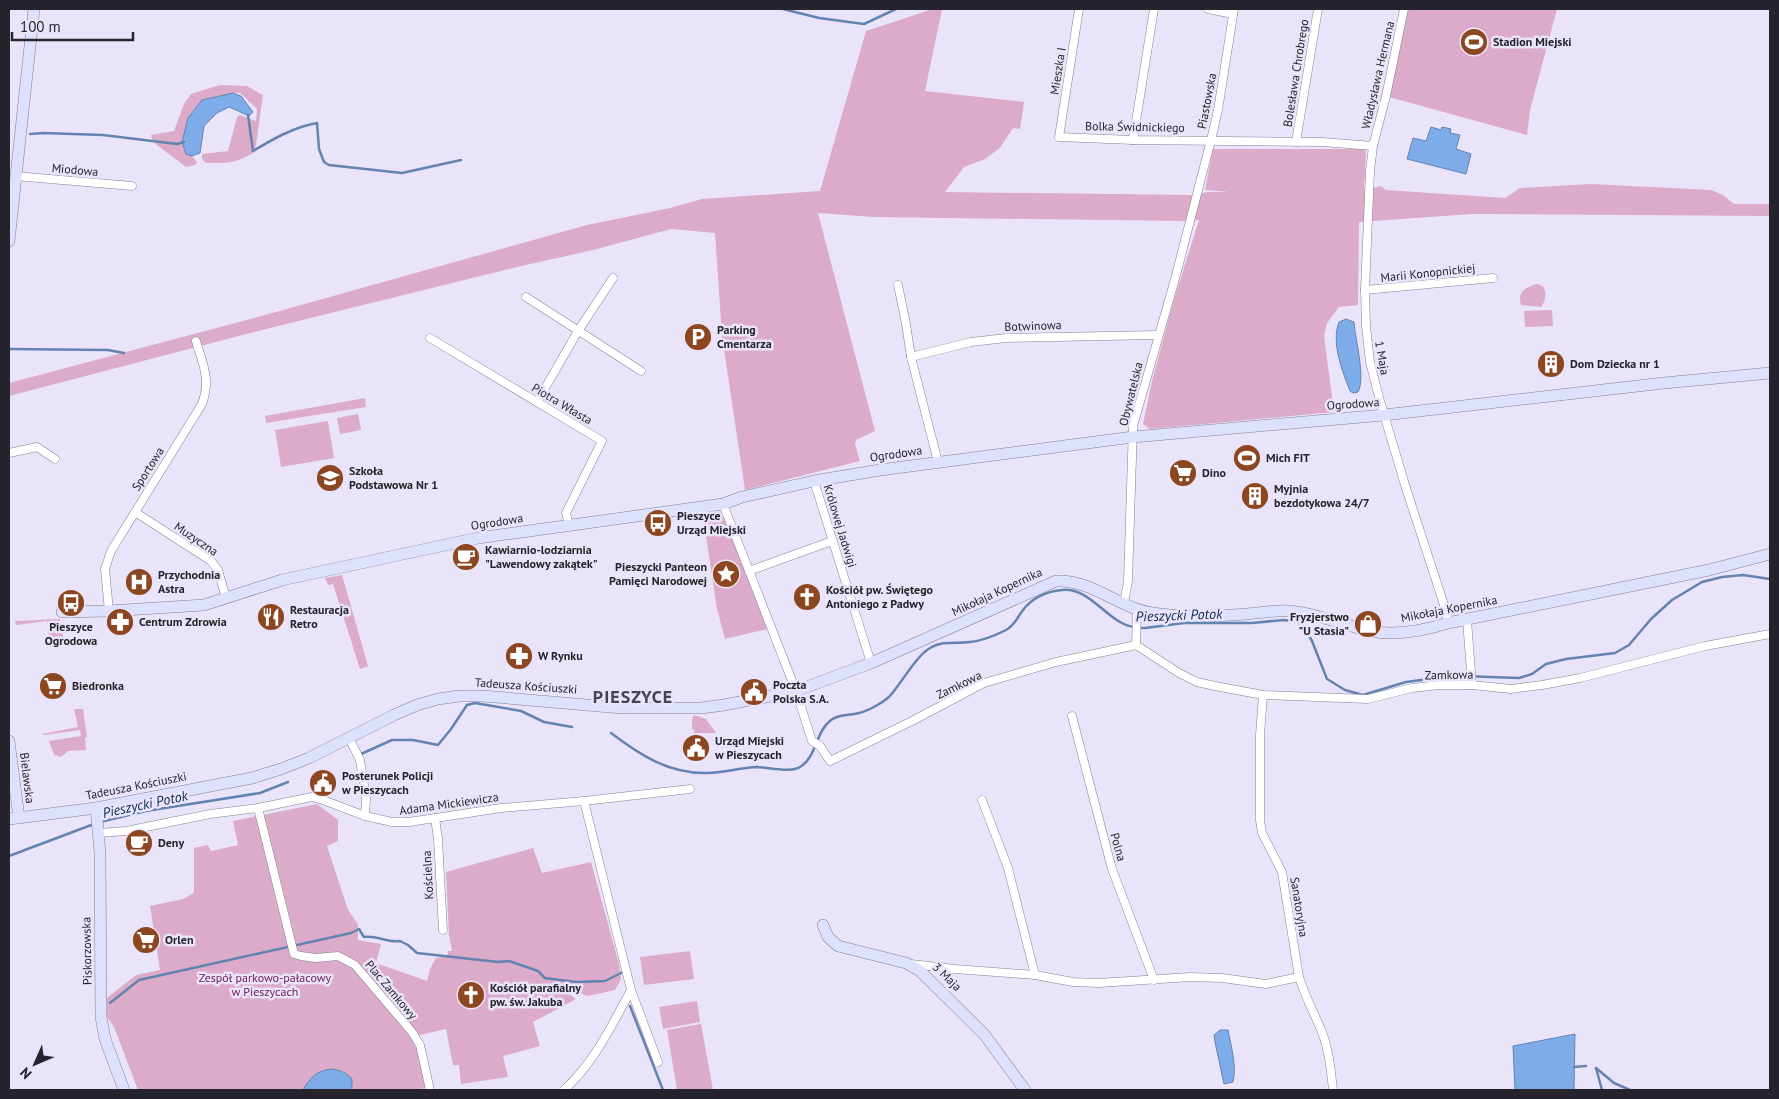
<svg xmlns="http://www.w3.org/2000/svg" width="1779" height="1099" font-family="'PT Sans',sans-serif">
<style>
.green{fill:#ddabca}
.water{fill:#7dace9;stroke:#6383b0}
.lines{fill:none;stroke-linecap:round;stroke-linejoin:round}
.stream{stroke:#6383b0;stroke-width:2.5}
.street-casing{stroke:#847f92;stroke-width:9}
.secondary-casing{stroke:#847f92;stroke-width:12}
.street{stroke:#fff;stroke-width:8}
.secondary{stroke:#dde1fd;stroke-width:11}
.labels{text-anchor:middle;stroke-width:5;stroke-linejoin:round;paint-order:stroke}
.poi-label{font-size:12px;font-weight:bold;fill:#25232b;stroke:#eae4fa;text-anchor:start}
.street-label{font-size:12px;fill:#25232b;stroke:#eae4fa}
.park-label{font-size:12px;fill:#71205a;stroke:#eae4fa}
.water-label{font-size:14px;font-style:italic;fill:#08294f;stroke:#eae4fa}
.district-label{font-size:18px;font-weight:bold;letter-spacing:1px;fill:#464153;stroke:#eae4fa}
</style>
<rect width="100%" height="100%" fill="#eae4fa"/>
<!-- green -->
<g class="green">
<polygon points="933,9 942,9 925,91 1024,102 1020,129 1013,128 1000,148 985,159 964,167 945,192 1191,195 1208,192 1229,192 1205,190 1213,149 1365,149 1366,154 1364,190 1381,186 1386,190 1505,198 1520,188 1591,184 1711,190 1723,195 1734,204 1770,204 1770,216 1472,214 1359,222 1358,305 1339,307 1327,323 1324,336 1334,412 1150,429 1143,424 1152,381 1173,303 1199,220 1182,221 873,217 818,213 875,431 856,440 855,444 860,461 745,490 722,336 715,233 671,229 593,250 517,267 266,329 9,396 9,383 258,317 587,225 670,208 702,199 820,191 866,31"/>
<polygon points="1408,9 1557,9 1530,110 1527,135 1389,97"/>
<path d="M 220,85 L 247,86 L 263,95 L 255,152 C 234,164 229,163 206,163 L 202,159 L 202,154 L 228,151 L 237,117 L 240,115 L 256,121 L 257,109 L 240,93 L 233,93 L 202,100 L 186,154 L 192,156 L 197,162 L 195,165 L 186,167 L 153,142 L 151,135 L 174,131 L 184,104 L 191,94 Z"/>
<path d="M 1537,284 C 1548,285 1547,300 1541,307 L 1521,305 C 1517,292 1525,287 1537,284 Z"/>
<polygon points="1552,310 1553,326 1525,327 1524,311"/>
<polygon points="365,398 366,407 266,423 265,416"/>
<polygon points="358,414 361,430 340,434 337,418"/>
<polygon points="328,421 334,458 281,467 275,430"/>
<polygon points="722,512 767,629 725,639 717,609 703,516"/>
<polygon points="342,575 368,666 360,669 333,584 328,585 325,578"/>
<polygon points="60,619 64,641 63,643 61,643 59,636 49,638 47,621 16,625 15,621"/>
<polygon points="74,709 83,709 87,737 85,738 86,750 68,751 61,757 54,755 49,741 81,736 80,730 44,735 42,734 78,727"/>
<polygon points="694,715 706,719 716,733 694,733 694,729 692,729 692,720"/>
<polygon points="317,804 338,820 338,841 327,846 348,910 358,924 358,940 381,944 376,963 427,981 430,969 436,958 447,956 448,951 452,951 449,935 446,872 533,848 542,873 591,862 619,964 621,979 615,990 588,996 559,986 576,999 533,1022 540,1046 503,1056 508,1077 461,1084 459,1065 453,1065 446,1029 411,1037 418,1053 426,1088 415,1090 138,1090 114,1027 105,1014 103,1001 136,975 160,970 150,906 183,899 194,893 194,848 208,845 211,851 238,845 233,821"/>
<polygon points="690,951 694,979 644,985 640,957"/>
<polygon points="697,1001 700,1022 663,1029 659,1007"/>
<polygon points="701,1024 713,1090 677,1090 667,1030"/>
</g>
<!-- water -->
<g class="water">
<polygon points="233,93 241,96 253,112 249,116 229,107 217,113 204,126 200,153 192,156 186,154 182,142 188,118 202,100"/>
<polygon points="1431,127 1441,130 1442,127 1451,129 1450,133 1460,135 1456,149 1471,154 1466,174 1407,159 1413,138 1426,141"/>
<path d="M 1346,319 L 1354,322 C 1355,339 1366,378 1358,392 L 1353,393 L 1350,391 C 1342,370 1331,343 1339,322 Z"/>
<path d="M 1220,1030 L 1228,1030 C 1231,1046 1237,1066 1233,1082 L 1224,1084 L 1215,1042 L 1214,1035 Z"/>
<polygon points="1575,1034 1574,1090 1515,1090 1513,1046"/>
<path d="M 331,1069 C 340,1070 346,1072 352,1079 L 352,1087 L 349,1090 L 303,1090 C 310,1078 316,1071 331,1069 Z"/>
</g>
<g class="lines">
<!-- stream -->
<g class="stream">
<polyline points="783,9 819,18 864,24 896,9"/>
<path d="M 248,115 L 253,151 C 273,139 294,127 317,123 L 319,149 L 324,162 L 329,165 L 402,173 L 461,160"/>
<polyline points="30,134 43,133 103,135 177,144 184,142"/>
<polyline points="9,349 108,350 124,353"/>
<polyline points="1139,628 1145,628 1184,623 1252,623 1284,620 1298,622 1306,631 1312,641 1327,679 1345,690 1363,695 1406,682 1429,679 1462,676 1519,678 1532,674 1546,664 1566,659 1615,653 1629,645 1651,619 1672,600 1702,582 1722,577 1743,575 1770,579"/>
<path d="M 611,733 C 640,755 669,774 707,773 C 723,773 739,768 756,767 C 767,767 791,773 800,767 C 817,757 815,732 831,720 C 840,713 849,716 859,713 C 868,711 882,703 889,697 C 901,684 916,656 930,648 C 943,640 956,644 970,642 C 982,641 996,635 1006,630 C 1015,625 1017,618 1023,610 C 1032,598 1047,591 1062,590 C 1091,587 1107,623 1134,627"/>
<polyline points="361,754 392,740 413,740 438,745 451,729 467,705 475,703 521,711 544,722 572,727"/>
<polyline points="100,822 146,811 260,793 288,782"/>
<polyline points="9,856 94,824"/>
<path d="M 110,1003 L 139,980 L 351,933 L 359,929 L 364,937 C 377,935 387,943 400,941 L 408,945 L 417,953 L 498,962 L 509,961 L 538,971 L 545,978 L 576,982 L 605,981 L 623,972"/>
<polyline points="630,1006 663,1090"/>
<polyline points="1574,1067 1586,1066"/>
<polyline points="1596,1068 1614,1083 1630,1090"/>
<polyline points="1596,1068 1602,1090"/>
</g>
<defs>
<g id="street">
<polyline points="1079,9 1059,137 1133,140 1323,142 1373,146"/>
<polyline points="1208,9 1233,14"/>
<polyline points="1404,9 1386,96 1373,146 1370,171 1365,290 1366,326 1370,362 1380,401 1405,485 1446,611 1448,623"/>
<polyline points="1133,140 1154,9"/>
<polyline points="1296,142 1318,9"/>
<polyline points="15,176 132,186"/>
<polyline points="898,285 906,324 911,357 938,462"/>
<polyline points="1365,290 1493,278"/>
<polyline points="526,297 641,371"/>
<polyline points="430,338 602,441 566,513 569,525"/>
<polyline points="911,357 971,342 1006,338 1158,335"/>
<polyline points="537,402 578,331 613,278"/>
<polyline points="9,453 37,447 55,459"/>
<polyline points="814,481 871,663"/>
<polyline points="723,504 796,691 812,741 820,746 830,761 912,721 984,683 1056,662 1136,645 1179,673 1197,682 1215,686 1263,695 1368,699 1412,688 1439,685 1472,685 1511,689 1542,685 1580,678 1705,646 1770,634"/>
<polyline points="135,512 211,561 218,570 226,598"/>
<polyline points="749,571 832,541"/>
<polyline points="1124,603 1128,581 1133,426 1175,279 1211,140 1218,110 1234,9"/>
<path d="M 109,611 L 105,569 L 111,551 L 202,404 C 211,380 203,364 196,341"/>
<polyline points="1467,620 1472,685"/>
<polyline points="1136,645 1137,610"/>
<path d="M 1263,695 L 1260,735 L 1260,820 L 1262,833 L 1282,872 L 1299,977 C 1305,996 1314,1013 1322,1032 C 1329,1051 1331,1070 1333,1090"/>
<polyline points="1072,716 1112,869 1154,980"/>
<polyline points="349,738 360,760 366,798 365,816"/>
<polyline points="982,800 1008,868 1035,975"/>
<polyline points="258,808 294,954 301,956 316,958 338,956 355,965 412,1032 420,1045 430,1090"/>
<polyline points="435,818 438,839 443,930"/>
<polyline points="99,833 126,831 210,814 258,808 312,797 323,800 365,816 392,822 409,822 501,808 584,801 690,789"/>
<polyline points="911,964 955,969 1035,975 1073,982 1099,983 1190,977 1222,978 1266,984 1299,977"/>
<polyline points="631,990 658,1062"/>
<path d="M 564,1090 C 594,1063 612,1025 631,990 L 584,801"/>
</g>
<g id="secondary">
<polyline points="9,241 34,9"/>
<polyline points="62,612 109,611 204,605 282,580 478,538 723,504 742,497 814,481 880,470 1133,437 1384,415 1664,383 1770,373"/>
<polyline points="9,741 19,818"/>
<polyline points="96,808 100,853 101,1017 105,1039 124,1090"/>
<path d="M 9,819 L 96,808 L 252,778 L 281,769 L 309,758 L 394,715 L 417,705 L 438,699 L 459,696 L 483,696 L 622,708 L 701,708 L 724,705 L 796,691 L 871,663 L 1056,581 C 1091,579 1119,608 1152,613 C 1183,618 1216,616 1247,614 C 1260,613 1275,610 1289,611 C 1316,613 1343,625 1370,631 C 1396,636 1423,631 1448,623 L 1709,570 L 1770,554"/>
<polyline points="823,925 828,937 838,946 906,963 920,971 984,1034 1025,1090"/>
</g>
</defs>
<!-- street casing -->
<use href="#street" class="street-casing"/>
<!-- secondary casing -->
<use href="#secondary" class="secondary-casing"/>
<!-- street -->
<use href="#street" class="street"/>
<!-- secondary -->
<use href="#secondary" class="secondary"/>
</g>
<!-- icons -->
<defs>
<symbol id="stadium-disc" viewBox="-11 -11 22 22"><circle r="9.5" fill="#8c4620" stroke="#eae4fa"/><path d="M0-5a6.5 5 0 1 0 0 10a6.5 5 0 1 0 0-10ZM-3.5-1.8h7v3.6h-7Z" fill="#fff"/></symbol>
<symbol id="parking-disc" viewBox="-11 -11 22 22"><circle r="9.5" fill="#8c4620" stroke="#eae4fa"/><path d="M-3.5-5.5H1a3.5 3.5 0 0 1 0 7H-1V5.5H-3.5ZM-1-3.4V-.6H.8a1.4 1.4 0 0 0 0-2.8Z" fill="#fff"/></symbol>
<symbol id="building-disc" viewBox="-11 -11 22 22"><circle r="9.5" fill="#8c4620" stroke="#eae4fa"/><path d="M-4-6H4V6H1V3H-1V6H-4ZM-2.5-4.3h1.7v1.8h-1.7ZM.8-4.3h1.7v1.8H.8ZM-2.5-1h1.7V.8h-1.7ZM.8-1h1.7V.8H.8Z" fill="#fff"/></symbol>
<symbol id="supermarket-disc" viewBox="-11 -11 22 22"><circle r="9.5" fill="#8c4620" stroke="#eae4fa"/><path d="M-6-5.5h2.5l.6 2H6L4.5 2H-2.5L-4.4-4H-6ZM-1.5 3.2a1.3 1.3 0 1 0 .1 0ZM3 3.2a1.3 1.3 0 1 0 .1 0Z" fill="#fff"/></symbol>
<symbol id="school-disc" viewBox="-11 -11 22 22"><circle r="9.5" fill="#8c4620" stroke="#eae4fa"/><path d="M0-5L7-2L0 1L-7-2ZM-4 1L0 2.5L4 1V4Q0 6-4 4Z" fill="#fff"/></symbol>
<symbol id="bus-disc" viewBox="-11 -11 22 22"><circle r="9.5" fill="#8c4620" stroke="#eae4fa"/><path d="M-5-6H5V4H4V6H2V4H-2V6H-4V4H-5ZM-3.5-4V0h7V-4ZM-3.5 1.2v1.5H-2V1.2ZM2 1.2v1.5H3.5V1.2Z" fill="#fff"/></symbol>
<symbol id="cafe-disc" viewBox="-11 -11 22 22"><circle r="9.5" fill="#8c4620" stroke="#eae4fa"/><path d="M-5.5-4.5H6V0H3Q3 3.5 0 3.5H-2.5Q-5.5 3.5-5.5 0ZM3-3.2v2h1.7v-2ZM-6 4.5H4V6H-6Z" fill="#fff"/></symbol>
<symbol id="sight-disc" viewBox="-11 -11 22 22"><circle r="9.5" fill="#8c4620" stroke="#eae4fa"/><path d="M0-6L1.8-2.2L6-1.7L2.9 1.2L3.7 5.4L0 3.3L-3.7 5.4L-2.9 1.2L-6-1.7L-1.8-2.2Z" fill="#fff"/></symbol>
<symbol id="hospital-disc" viewBox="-11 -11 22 22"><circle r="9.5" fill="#8c4620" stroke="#eae4fa"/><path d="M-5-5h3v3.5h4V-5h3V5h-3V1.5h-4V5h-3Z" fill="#fff"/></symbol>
<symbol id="church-disc" viewBox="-11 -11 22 22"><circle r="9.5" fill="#8c4620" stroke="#eae4fa"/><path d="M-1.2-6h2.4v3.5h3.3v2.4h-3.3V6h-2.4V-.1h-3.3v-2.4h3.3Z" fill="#fff"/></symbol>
<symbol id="restaurant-disc" viewBox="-11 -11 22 22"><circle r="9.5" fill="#8c4620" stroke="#eae4fa"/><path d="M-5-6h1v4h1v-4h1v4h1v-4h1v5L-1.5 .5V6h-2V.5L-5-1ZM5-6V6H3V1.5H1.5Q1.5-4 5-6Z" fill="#fff"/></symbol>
<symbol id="pharmacy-disc" viewBox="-11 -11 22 22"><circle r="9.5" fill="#8c4620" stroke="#eae4fa"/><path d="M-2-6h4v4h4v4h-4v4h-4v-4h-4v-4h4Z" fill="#fff"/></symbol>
<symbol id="shop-disc" viewBox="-11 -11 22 22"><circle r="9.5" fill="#8c4620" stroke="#eae4fa"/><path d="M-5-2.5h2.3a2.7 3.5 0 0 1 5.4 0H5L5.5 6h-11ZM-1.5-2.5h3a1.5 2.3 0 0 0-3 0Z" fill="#fff"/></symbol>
<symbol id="civic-disc" viewBox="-11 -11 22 22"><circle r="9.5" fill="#8c4620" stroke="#eae4fa"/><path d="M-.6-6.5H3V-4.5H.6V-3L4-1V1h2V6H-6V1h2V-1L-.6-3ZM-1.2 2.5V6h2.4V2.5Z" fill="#fff"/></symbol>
</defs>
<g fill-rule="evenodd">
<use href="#stadium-disc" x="1458" y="26" width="32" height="32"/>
<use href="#parking-disc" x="682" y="321" width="32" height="32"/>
<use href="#building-disc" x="1535" y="348" width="32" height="32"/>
<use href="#stadium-disc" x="1231" y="442" width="32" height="32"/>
<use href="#supermarket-disc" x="1167" y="457" width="32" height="32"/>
<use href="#school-disc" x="314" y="462" width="32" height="32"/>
<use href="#building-disc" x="1239" y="480" width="32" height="32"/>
<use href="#bus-disc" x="642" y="507" width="32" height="32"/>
<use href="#cafe-disc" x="450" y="541" width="32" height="32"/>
<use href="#sight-disc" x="710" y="558" width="32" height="32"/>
<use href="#hospital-disc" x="123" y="566" width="32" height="32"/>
<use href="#church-disc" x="791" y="581" width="32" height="32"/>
<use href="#bus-disc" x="55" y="587" width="32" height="32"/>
<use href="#restaurant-disc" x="255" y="601" width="32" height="32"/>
<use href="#pharmacy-disc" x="104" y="606" width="32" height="32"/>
<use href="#shop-disc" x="1352" y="608" width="32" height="32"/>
<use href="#pharmacy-disc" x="503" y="640" width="32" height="32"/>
<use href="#supermarket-disc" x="37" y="670" width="32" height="32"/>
<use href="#civic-disc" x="738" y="676" width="32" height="32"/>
<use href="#civic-disc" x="680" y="732" width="32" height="32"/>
<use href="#civic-disc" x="307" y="767" width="32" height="32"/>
<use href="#cafe-disc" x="123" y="827" width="32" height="32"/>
<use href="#supermarket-disc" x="130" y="924" width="32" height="32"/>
<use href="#church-disc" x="455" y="979" width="32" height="32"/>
</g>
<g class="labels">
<!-- poi labels -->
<g class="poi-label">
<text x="1493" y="46">Stadion Miejski</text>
<text x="717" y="334">Parking<tspan x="717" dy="14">Cmentarza</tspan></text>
<text x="1570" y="368">Dom Dziecka nr 1</text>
<text x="1266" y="462">Mich FIT</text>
<text x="349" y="475">Szkoła<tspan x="349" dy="14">Podstawowa Nr 1</tspan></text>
<text x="1202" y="477">Dino</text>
<text x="1274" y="493">Myjnia<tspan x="1274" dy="14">bezdotykowa 24/7</tspan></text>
<text x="677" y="520">Pieszyce<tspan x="677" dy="14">Urząd Miejski</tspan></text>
<text x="485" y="554">Kawiarnio-lodziarnia<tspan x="485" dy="14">"Lawendowy zakątek"</tspan></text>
<text x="707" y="571" text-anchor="end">Pieszycki Panteon<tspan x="707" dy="14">Pamięci Narodowej</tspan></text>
<text x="158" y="579">Przychodnia<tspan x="158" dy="14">Astra</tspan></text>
<text x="826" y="594">Kościół pw. Świętego<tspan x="826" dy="14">Antoniego z Padwy</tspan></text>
<text x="290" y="614">Restauracja<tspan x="290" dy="14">Retro</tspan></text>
<text x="1349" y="621" text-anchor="end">Fryzjerstwo<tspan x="1349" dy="14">"U Stasia"</tspan></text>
<text x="139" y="626">Centrum Zdrowia</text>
<text x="71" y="631" text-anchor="middle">Pieszyce<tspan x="71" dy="14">Ogrodowa</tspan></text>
<text x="538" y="660">W Rynku</text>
<text x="773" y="689">Poczta<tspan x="773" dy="14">Polska S.A.</tspan></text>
<text x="72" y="690">Biedronka</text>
<text x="715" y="745">Urząd Miejski<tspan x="715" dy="14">w Pieszycach</tspan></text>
<text x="342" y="780">Posterunek Policji<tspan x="342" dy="14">w Pieszycach</tspan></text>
<text x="158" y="847">Deny</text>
<text x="165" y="944">Orlen</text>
<text x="490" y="992">Kościół parafialny<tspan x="490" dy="14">pw. św. Jakuba</tspan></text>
</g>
<!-- street labels -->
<g class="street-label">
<text transform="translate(1058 71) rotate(-81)" y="4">Mieszka I</text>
<text transform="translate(1296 73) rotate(-81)" y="4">Bolesława Chrobrego</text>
<text transform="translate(1378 75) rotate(-77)" y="4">Władysława Hermana</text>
<text transform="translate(1207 101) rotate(-79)" y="4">Piastowska</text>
<text transform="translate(1135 127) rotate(1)" y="4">Bolka Świdnickiego</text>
<text transform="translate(75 170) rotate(5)" y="4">Miodowa</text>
<text transform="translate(1428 273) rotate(-6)" y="4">Marii Konopnickiej</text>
<text transform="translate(1033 326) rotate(-2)" y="4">Botwinowa</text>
<text transform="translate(1382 358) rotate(80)" y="4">1 Maja</text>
<text transform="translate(1131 394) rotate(-76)" y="4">Obywatelska</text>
<text transform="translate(562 404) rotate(31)" y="4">Piotra Własta</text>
<text transform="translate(1353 404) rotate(-4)" y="4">Ogrodowa</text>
<text transform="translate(896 454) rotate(-8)" y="4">Ogrodowa</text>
<text transform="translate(148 469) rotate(-58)" y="4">Sportowa</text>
<text transform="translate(497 522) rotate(-9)" y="4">Ogrodowa</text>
<text transform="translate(840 526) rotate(73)" y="4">Królowej Jadwigi</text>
<text transform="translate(196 539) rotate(34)" y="4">Muzyczna</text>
<text transform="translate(997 592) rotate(-25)" y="4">Mikołaja Kopernika</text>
<text transform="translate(1449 609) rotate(-11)" y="4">Mikołaja Kopernika</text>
<text transform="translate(1449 675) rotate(-1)" y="4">Zamkowa</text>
<text transform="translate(959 685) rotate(-26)" y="4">Zamkowa</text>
<text transform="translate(526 686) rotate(4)" y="4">Tadeusza Kościuszki</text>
<text transform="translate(27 778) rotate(83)" y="4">Bielawska</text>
<text transform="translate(136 786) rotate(-11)" y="4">Tadeusza Kościuszki</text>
<text transform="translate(449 804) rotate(-8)" y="4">Adama Mickiewicza</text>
<text transform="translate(1118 847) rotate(74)" y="4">Polna</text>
<text transform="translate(428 875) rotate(-93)" y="4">Kościelna</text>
<text transform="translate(1299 907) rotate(81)" y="4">Sanatoryjna</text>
<text transform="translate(87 951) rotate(-91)" y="4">Piskorzowska</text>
<text transform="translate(947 977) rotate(44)" y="4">3 Maja</text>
<text transform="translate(391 990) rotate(50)" y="4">Plac Zamkowy</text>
</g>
<!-- park labels -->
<g class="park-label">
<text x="265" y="982">Zespół parkowo-pałacowy<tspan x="265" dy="14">w Pieszycach</tspan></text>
</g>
<!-- water labels -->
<g class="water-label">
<text transform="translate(1179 615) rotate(-2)" y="5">Pieszycki Potok</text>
<text transform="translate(145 804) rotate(-12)" y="5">Pieszycki Potok</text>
</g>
<!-- district labels -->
<g class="district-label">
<text x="633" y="703">PIESZYCE</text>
</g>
</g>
<!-- border -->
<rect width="1779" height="1099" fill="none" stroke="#25232b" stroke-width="20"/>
<!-- north arrow -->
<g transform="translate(35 1064) rotate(225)" stroke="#eae4fa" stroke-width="4" paint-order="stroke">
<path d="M0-4L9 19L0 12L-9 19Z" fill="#25232b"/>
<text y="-8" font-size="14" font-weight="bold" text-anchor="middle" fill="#25232b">N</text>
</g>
<!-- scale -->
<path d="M12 32v8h121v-8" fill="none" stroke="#25232b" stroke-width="2.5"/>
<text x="20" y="32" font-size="15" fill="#25232b" stroke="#eae4fa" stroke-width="4" paint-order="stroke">100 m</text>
</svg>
